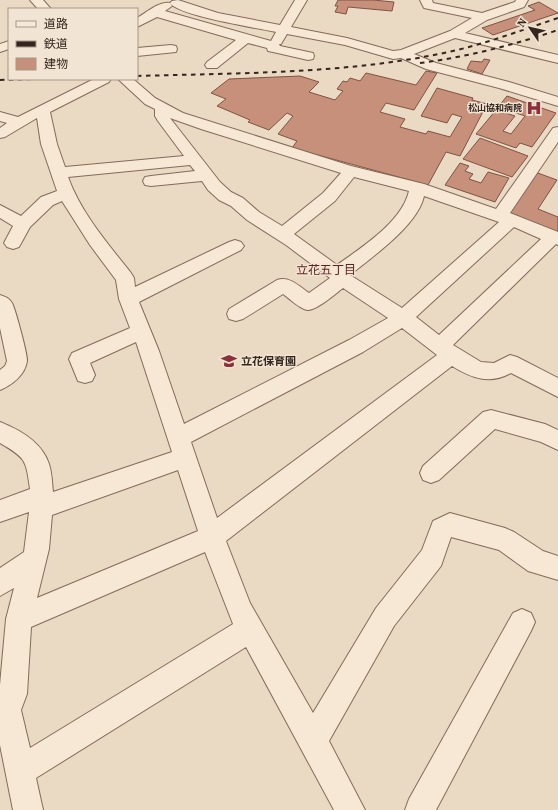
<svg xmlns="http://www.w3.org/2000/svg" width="558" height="810" font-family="'Source Serif 4','Noto Sans JP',serif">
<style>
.building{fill:#c6907b;stroke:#805343}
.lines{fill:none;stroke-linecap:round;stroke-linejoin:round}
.minor-casing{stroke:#836b5b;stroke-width:2}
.minor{fill:#f6e8d5;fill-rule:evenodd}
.rail{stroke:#34261e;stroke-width:2;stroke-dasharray:4.5 4.5;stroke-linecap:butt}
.labels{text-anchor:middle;stroke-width:3;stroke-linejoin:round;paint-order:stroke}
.far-poi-label{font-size:9px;font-weight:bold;fill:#34261e;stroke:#f2e4d2;text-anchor:end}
.poi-label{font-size:11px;font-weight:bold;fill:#34261e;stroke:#f2e4d2;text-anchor:start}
.neighbourhood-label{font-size:12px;fill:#5d2521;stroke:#f2e4d2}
</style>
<rect width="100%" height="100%" fill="#ead9c3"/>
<!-- building -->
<g class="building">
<polygon points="338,0 373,0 394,2 392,11 348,7 346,14 335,12 338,6 335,6"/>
<polygon points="539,2 558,13 493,35 482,28 535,10 528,6"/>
<polygon points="484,59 490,60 482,74 467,69 471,61 482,62"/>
<polygon points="426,71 437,73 414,110 386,103 380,112 405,119 400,127 426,134 428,131 450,137 462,117 452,114 447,123 421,116 437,88 473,98 472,100 487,104 460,156 446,152 428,185 292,148 297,141 278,134 293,116 287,113 269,130 248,122 250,120 217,106 226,99 211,93 229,79 300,76 319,82 309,92 335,100 343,91 337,89 343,81 347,82 350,78 360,81 366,73 416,85"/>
<polygon points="507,96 556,113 532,147 520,143 516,148 476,134 496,110 515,116 503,131 511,134 525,116 498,107"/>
<polygon points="480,138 528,156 512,177 463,159"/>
<polygon points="460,163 469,166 465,171 473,174 469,179 481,183 488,172 509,178 495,202 445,185"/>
<polygon points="535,172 557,180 538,209 558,217 558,235 506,214"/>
</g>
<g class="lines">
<defs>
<g id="minor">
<polygon points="30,0 43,0 51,9 38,9"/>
<path d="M 178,0 L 218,13 L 280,25 L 295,0 L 307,0 L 291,27 L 347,38 L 393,51 L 401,50 L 450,31 L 472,18 L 424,8 L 420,0 L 432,0 L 433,3 L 482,13 L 515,2 L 516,0 L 528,0 L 524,7 L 487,20 L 465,33 L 558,55 L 558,63 L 455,38 L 414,54 L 436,63 L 509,82 L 558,97 L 558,106 L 499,88 L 426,69 L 401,58 L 393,59 L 345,45 L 287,34 L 281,44 L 279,44 L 280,46 L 313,53 L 314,56 L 313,59 L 308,60 L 273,52 L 268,51 L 267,48 L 248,43 L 217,68 L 207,68 L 205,65 L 207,62 L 236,40 L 157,17 L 137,27 L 137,18 C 146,13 159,1 170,3 L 172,6 L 165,11 L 271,41 L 276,32 C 258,28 179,16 170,3 L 172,1 Z"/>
<polygon points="9,41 9,49 0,52 0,44"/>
<polygon points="171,45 176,46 177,49 176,52 137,56 137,48"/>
<path d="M 94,79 L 111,79 L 109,82 L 50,112 L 57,144 L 65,167 L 184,156 L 158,121 L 155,116 L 155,109 L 145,104 L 118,79 L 133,79 L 155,98 L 183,113 L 351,166 L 424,184 L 496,209 L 553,128 L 558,127 L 558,142 L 510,213 L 558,232 L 558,245 L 556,244 L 453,345 L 481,362 L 494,363 L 510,355 L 517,357 L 558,378 L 558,397 L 511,373 C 490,385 471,378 452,366 L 226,541 L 250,603 L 313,713 L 376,608 L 422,550 L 433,521 L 450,513 L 505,528 L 514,532 L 543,551 L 558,556 L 558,580 L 528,571 L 499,550 L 451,537 L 441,566 L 394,626 L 329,741 L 365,810 L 334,810 L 246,647 L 36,778 L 43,810 L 13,810 L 0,745 L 0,685 L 6,619 L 14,588 L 0,596 L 0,568 L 24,552 L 29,512 L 0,522 L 0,500 L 30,489 C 26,460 26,458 0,443 L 0,422 C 20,430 42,442 49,464 C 52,473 52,483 53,492 L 172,452 L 136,342 L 90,363 L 95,375 L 92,381 L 85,383 L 78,381 L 69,359 L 72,353 L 130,328 L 119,299 L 116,280 L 90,245 L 62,201 L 53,205 L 30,227 L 19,247 L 13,249 L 7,247 L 4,243 L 13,226 L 0,218 L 0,205 L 21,216 L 41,197 L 57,191 L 41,144 L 37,118 L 5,137 L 0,138 L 0,128 L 7,123 L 0,121 L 0,112 L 18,117 ZM 170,118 L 201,129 L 341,173 L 323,193 L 282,226 L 259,212 L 243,198 L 231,192 L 220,182 ZM 190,165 L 195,171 L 151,176 L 145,177 L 143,181 L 145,185 L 151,186 L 202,181 L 208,190 L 219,200 L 231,206 L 247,220 L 286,245 L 330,278 L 309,293 C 299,286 289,276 277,280 L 229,309 L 227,314 L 229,319 L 236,321 L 243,319 L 283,294 C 290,299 299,308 307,310 C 316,311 335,294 343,288 L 388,318 L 349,340 L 184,424 L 159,351 L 139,302 L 241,250 L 244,246 L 241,242 L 235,240 L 229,242 L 135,287 L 134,278 L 131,273 C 108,244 81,213 68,177 ZM 354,177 L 409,191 C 402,222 362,247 337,265 L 294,234 L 335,201 ZM 424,196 L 499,222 L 402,308 L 350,275 C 372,257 418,225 424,196 ZM 514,227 L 541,239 L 439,335 L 416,317 ZM 402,328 L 437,355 L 217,518 L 191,442 L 363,352 ZM 178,470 L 198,531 L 37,598 L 49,549 L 52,515 ZM 205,552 L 233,624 L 30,748 L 21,710 L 27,694 L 31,627 Z"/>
<path d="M 0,295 C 6,297 9,298 12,303 C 15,308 28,356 27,361 C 25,375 12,385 0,390 L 0,370 L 5,366 L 7,361 L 0,328 Z"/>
<polygon points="491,410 545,424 558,430 558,450 541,442 495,429 439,480 431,483 423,480 420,473 423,466 483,412"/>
<polygon points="522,609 531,613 535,622 531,631 436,810 405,810 409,799 513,613"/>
</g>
</defs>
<!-- minor casing -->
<use href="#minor" class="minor-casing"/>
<!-- minor -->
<use href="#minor" class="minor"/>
<!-- rail -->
<g class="rail">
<path d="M 420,63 C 467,57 513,45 558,30"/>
<path d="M 137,76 C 238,73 340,74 439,54 C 480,46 519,31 558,18"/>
<polyline points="0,80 33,79"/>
</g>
</g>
<!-- icons -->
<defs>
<symbol id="hospital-bare" viewBox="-9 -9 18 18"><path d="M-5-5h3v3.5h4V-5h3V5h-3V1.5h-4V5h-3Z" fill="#8d303d" stroke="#f2e4d2" stroke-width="2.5" paint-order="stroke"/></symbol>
<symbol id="school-bare" viewBox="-9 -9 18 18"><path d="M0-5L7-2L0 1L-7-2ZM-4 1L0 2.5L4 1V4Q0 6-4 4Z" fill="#8d303d" stroke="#f2e4d2" stroke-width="2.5" paint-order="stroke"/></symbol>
</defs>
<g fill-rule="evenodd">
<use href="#hospital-bare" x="523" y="97" width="22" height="22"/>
<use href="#school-bare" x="218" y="350" width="22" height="22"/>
</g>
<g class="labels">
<!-- far-poi labels -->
<g class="far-poi-label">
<text x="522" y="111">松山協和病院</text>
</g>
<!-- poi labels -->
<g class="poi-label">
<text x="241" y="365">立花保育園</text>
</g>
<!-- neighbourhood labels -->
<g class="neighbourhood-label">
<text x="326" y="274">立花五丁目</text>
</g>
</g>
<!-- legend -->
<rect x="8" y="8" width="130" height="72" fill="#f2e4d2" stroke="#a6988a"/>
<rect x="16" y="21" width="20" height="6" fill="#f6e8d5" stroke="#a6988a"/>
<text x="44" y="28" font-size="12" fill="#34261e">道路</text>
<rect x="16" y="41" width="20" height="6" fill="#34261e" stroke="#a6988a"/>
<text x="44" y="48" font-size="12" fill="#34261e">鉄道</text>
<rect x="16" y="58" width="20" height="12" fill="#c6907b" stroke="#a6988a"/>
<text x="44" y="68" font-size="12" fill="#34261e">建物</text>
<!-- north arrow -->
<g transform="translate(530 28) rotate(304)" stroke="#f2e4d2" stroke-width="3" paint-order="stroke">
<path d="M0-3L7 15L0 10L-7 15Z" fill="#34261e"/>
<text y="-6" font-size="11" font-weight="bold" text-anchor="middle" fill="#34261e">N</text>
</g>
</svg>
